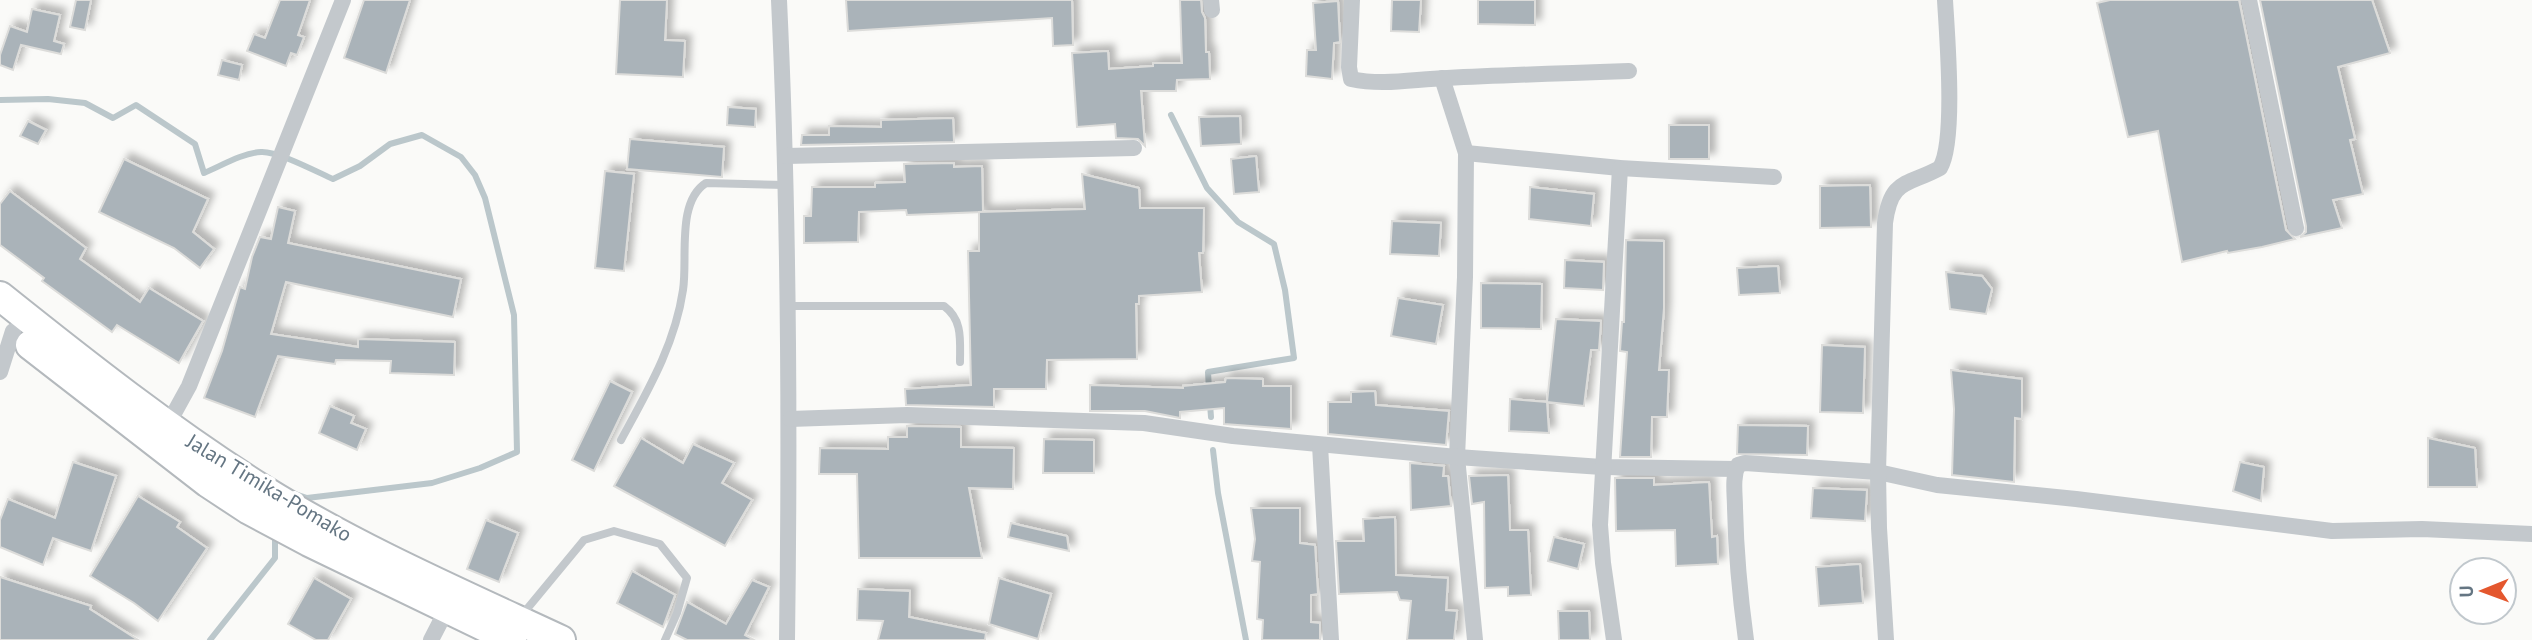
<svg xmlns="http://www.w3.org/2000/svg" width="2532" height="640" font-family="'PT Sans',sans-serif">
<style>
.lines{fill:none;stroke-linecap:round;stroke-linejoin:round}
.stream{stroke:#bbc7cb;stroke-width:6}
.building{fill:#aab3b9;stroke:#dcdcda;stroke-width:2;filter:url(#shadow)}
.trunk-casing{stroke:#b4b9bd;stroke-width:32}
.service{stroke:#c3c8cc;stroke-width:8}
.minor{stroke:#c3c8cc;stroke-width:16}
.trunk{stroke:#fff;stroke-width:28}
.labels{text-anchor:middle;stroke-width:7;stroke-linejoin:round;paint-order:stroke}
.street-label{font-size:21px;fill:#657683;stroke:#fff}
</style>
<defs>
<filter id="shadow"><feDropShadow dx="6" dy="-6" stdDeviation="3.5" flood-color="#0004"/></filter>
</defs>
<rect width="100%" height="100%" fill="#fafaf8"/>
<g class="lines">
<!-- stream -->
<g class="stream">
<path d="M 0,100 L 48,99 L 85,103 L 113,118 L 136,105 L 195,144 L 204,173 C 221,166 242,153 261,152 C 278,151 317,172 333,179 L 360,166 L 390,144 L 422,135 L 461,157 L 475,175 L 485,198 L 514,315 L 517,452 L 480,468 L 432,483 L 307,498 L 292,493"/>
<polyline points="1171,115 1207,188 1238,222 1274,244 1285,290 1294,358 1208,372 1209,390"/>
<polyline points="1210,404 1211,417"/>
<polyline points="1213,450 1218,493 1246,640"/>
<polyline points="210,640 275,558 275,537"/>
</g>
</g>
<!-- building -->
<g class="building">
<polygon points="76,0 91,0 85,30 70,27"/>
<polygon points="280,0 310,0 298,35 304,37 297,55 291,53 286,66 247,51 254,34 265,38"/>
<polygon points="364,0 410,0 386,73 344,58"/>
<polygon points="620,0 667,0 665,40 685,41 683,77 616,74"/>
<polygon points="846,0 1072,0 1073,45 1053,46 1052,18 848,31"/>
<polygon points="1180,0 1201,0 1202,12 1205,18 1206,52 1209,52 1210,79 1177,80 1176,91 1141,91 1145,146 1138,139 1116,138 1115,124 1077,127 1072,53 1108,51 1109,69 1153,66 1153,63 1182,63"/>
<polygon points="1392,0 1421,0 1419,32 1391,31"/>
<polygon points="1478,0 1535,0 1535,25 1478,24"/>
<polygon points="2110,0 2239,0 2286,230 2295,239 2262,247 2228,253 2227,251 2182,262 2158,131 2128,137 2097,3"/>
<polygon points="2260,0 2372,0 2390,53 2338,67 2355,139 2350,140 2363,194 2333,200 2342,228 2300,237 2306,232 2306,226"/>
<polygon points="1338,1 1340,42 1334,43 1332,79 1306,76 1307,50 1316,50 1313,3"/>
<polygon points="32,9 60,15 54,41 64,44 61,54 21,45 13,70 0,65 0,55 10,26 27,32"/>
<polygon points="222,60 242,65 239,80 218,75"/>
<polygon points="728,107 756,109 755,127 727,125"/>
<polygon points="1240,116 1241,144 1201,146 1199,117"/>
<polygon points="953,118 954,142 801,145 802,135 829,135 829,126 881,127 881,120"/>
<polygon points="28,121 46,130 38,144 20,136"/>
<rect x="1669" y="125" width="40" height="34"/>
<polygon points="630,139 724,147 722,177 627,169"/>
<polygon points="1256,156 1259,192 1234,194 1231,159"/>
<polygon points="124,159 208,199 193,232 214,249 200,268 174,248 99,212"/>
<polygon points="954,163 954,167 982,166 983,212 907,215 906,210 859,212 858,242 804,243 804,216 811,216 812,187 875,187 875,183 905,182 904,164"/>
<polygon points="605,171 634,174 624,271 595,268"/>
<polygon points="1082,174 1139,188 1140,208 1204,208 1203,253 1199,253 1202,292 1139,296 1139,304 1136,304 1137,359 1047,360 1046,389 994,389 994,407 906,405 905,389 971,385 968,251 979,251 979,212 1085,209"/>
<polygon points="1870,185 1871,227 1820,228 1820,186"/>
<polygon points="1530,187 1594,194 1591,226 1529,219"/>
<polygon points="10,191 86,248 80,259 140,302 149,288 203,321 179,363 117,325 112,332 42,281 44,278 0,245 0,204"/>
<polygon points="278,207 295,211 288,243 461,279 453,317 286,282 271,334 358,347 358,339 455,342 454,375 390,373 391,361 336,360 335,364 278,356 255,417 204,398 222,351 240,287 245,289 252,257 260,237 271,239"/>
<polygon points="1392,221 1441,223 1439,256 1390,254"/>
<polygon points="1626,240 1664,241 1664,308 1659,370 1669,370 1667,417 1652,417 1651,457 1620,457 1627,352 1620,351 1622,322 1624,322"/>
<polygon points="1565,260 1604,262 1603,290 1564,288"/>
<polygon points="1778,266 1780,293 1739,295 1737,268"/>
<polygon points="1946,272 1982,276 1992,289 1986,314 1950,309"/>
<polygon points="1481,283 1542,284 1541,329 1481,328"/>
<polygon points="1398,298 1443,305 1436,344 1391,336"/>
<polygon points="1556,319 1601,321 1599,350 1591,350 1584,406 1547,402"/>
<polygon points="1822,345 1865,347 1863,413 1820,412"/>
<polygon points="1951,370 2022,379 2022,419 2015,418 2014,482 1952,475 1954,409"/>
<polygon points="1226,378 1263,379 1263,386 1291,386 1291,429 1224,424 1224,408 1180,412 1180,418 1145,411 1090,411 1090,385 1183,388 1183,386 1225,382"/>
<polygon points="610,381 632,392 594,471 572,460"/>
<polygon points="1375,391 1376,405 1449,411 1446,445 1328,434 1328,402 1351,402 1351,392"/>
<polygon points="1510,399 1547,402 1549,433 1509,431"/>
<polygon points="330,406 354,416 351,423 366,429 357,450 319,433"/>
<polygon points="1738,425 1808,426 1807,455 1737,454"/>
<polygon points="907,426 961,427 961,447 1014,448 1013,489 969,488 982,558 859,558 857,474 819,474 820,448 888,449 888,437 907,437"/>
<polygon points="641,438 683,463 693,444 734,463 722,483 752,500 725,546 614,486"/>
<polygon points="2428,438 2475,448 2477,487 2428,487"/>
<polygon points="1044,439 1094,440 1094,473 1043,473"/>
<polygon points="73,462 116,476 91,551 53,538 43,565 0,547 0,520 8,499 55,518"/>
<polygon points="2240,462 2264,467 2261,501 2233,491"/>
<polygon points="1410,463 1444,466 1443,476 1448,476 1451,506 1411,510"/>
<polygon points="1508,475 1510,530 1528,530 1531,595 1508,596 1508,587 1485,588 1484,502 1472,504 1469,476"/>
<polygon points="1615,478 1654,478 1654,485 1709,482 1712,537 1717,536 1718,564 1676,566 1675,530 1616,531"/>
<polygon points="1813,488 1867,490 1865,521 1811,518"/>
<polygon points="138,496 180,522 177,527 207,548 158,621 134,603 90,576"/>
<polygon points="1251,508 1300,508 1300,543 1315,545 1318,594 1311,595 1311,622 1320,623 1320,640 1262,640 1263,620 1257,619 1260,562 1252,561 1255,539"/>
<polygon points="1395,517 1396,575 1448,578 1446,610 1457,611 1454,640 1407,640 1411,601 1400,600 1397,592 1339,594 1336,541 1364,541 1363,519"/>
<polygon points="486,520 518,533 499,582 467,569"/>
<polygon points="1011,523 1067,536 1069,551 1008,537"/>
<polygon points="1554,537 1584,544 1578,569 1548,561"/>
<polygon points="1860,564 1863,603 1819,606 1816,567"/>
<polygon points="632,571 675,595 663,627 617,603"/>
<polygon points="0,577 91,606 90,609 138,640 0,640"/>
<polygon points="314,578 351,599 328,640 316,640 288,624"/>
<polygon points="999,578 1051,594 1038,639 989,624"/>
<polygon points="752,580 769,587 745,635 754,640 687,640 675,634 687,602 726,624"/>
<polygon points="858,589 910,591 909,617 986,633 985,640 878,640 883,621 857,620"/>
<polygon points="1558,611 1589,611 1590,640 1559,640"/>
</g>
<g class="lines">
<defs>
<g id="trunk">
<path d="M 0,296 C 85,364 170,431 262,489 C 356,548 460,593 561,640"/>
<polyline points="30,345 208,483 249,510 309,542 512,640"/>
</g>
</defs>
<!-- trunk casing -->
<use href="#trunk" class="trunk-casing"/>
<!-- service -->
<g class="service">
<path d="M 788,306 L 944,306 C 963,320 960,340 960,362"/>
<path d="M 621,440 C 647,392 675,345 683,290 C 688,259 676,202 706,183 L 786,185"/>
<polyline points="522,615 584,540 614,531 660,544 687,578 677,613 665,640"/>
</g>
<!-- minor -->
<g class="minor">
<path d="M 779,0 C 789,213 790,426 787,640"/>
<polyline points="1211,0 1212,10"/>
<path d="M 1352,0 L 1349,67 L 1351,79 C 1384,86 1414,79 1447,78 C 1507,75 1568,73 1629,71"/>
<polyline points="2249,0 2296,228"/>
<polyline points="1442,78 1466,153 1465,277 1457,457 1475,640"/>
<polyline points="1466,153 1620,168 1774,177"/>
<polyline points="786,156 1134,148"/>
<polyline points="0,372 13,331"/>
<polyline points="790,419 907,415 1144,423 1233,436 1457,457 1602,467 1736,469"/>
<polyline points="167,426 189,386 343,0"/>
<polyline points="1320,445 1331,640"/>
<polyline points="431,640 447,609"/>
<polyline points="1614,640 1603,563 1600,525 1620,168"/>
<path d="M 1746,640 C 1740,596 1736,553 1735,508 C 1735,494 1732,478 1738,465 L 1745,463 L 1878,472 L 1937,485 L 2076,499 L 2332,531 L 2422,529 L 2532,534"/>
<path d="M 1886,640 L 1879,528 L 1878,472 L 1885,223 C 1891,178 1907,186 1940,168 C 1956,142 1947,35 1945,0"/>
</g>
<!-- trunk -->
<use href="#trunk" class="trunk"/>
</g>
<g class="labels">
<!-- street labels -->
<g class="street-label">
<text transform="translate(269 488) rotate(31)" y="7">Jalan Timika-Pomako</text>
</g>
</g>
<!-- north arrow -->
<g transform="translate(2483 591) rotate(269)"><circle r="33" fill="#ffffff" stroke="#c1c8cd" stroke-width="2"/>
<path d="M0-5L12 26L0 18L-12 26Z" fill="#e4572e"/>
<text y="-10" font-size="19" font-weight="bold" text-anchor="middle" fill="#657683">U</text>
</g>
</svg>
